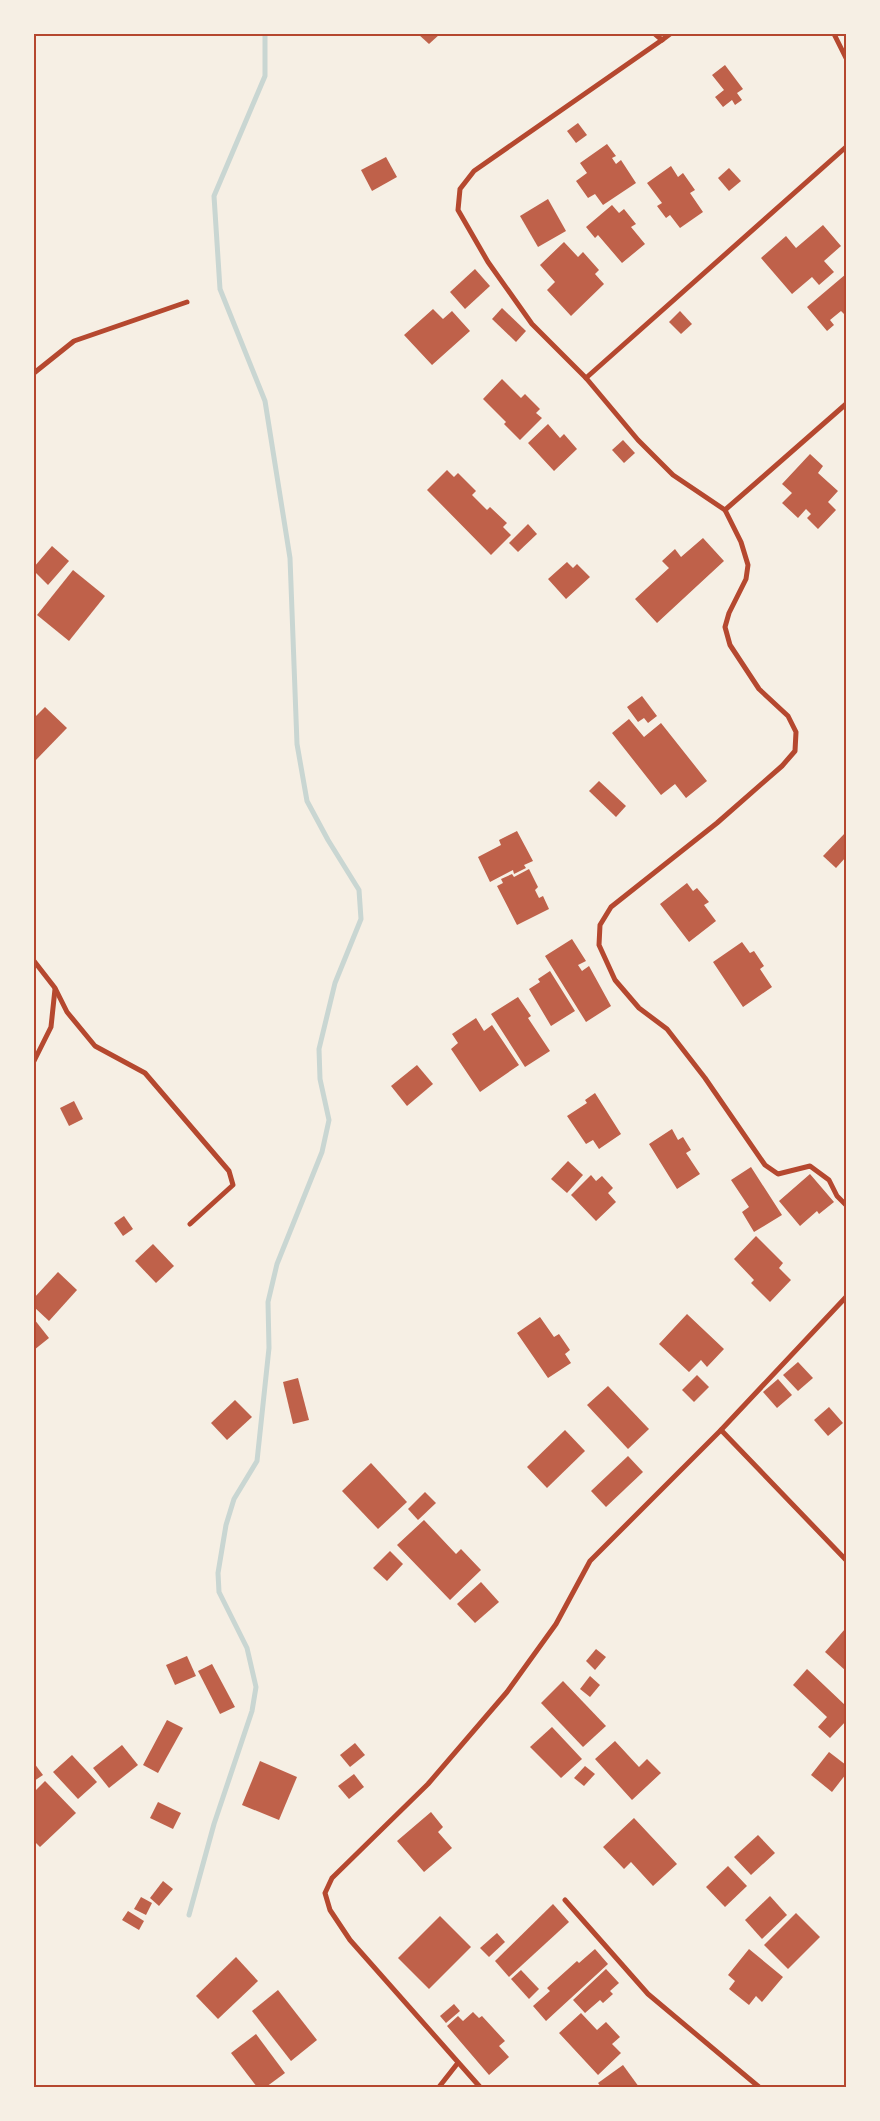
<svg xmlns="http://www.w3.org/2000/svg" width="880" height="2121" font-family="'Nunito Sans',sans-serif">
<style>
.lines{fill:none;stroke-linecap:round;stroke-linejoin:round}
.stream{stroke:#c9d6d2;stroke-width:5}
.building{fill:#bf614a}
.minor{stroke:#b5482f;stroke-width:5}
.neatline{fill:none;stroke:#b5482f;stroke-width:2}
</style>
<rect width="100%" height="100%" fill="#f6efe4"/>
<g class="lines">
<!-- stream -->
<polyline class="stream" points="189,1915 214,1824 252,1711 256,1687 247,1648 219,1592 218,1573 226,1525 234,1499 257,1461 269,1348 268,1302 277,1264 322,1152 329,1120 320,1079 319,1049 335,983 361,919 359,890 328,840 307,801 297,744 290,558 265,401 220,289 214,196 265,76 265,34"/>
</g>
<!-- building -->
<g class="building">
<polygon points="418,34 440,34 429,44"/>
<polygon points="725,65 743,89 737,93 742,100 735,105 732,100 723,107 715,97 724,90 712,75"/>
<polygon points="578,123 587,135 576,143 567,131"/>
<polygon points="607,144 616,156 612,158 616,164 621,160 636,183 603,205 595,194 588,198 576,181 587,173 580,163"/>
<polygon points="386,157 397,177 372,191 361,170"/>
<polygon points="671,166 678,177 683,173 695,190 690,193 703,212 680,228 670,215 666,218 657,206 662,203 647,183"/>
<polygon points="729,168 741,181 729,191 718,178"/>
<polygon points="548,199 566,231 538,247 520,216"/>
<polygon points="612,205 619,213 624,209 636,224 631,227 645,244 622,263 598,235 595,238 586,227"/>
<polygon points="823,225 841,246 824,261 834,272 819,285 812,277 792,294 761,258 786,236 796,248"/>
<polygon points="564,242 578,257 583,252 599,270 595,274 604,284 571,316 547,290 555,282 540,265"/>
<polygon points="475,269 490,286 465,309 450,292"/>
<polygon points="846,274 846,314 845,315 841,311 830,320 834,325 827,331 807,307"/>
<polygon points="502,308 526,331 516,342 492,319"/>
<polygon points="433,309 443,319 452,311 470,331 432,365 404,335"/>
<polygon points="680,311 692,324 681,334 669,322"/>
<polygon points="502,379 521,398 525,394 540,409 536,413 542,418 520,440 504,424 506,422 483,399"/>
<polygon points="548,424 560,438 564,434 577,449 554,471 528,443"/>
<polygon points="623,440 635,453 624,463 612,450"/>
<polygon points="810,454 823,466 818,473 838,491 828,502 836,510 818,529 807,518 811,514 806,509 798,518 782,503 792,493 782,484"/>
<polygon points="447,470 454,477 458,473 476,491 472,495 487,510 490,507 507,523 503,527 511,535 491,555 427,490"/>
<polygon points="528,524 537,534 518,552 509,543"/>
<polygon points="703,538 724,561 657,623 635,599 669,568 662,561 675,549 681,557"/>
<polygon points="52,546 69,561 48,585 34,571 34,567"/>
<polygon points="567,562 573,568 577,564 590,577 566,599 548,579"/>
<polygon points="73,570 105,596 69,641 37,615"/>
<polygon points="642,696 657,716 648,723 644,718 638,722 627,707"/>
<polygon points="45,707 67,728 34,762 34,718"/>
<polygon points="629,719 644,737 661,723 707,781 686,798 675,784 661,795 612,733"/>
<polygon points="599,781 626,806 616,817 589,791"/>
<polygon points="517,831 533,861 524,865 526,868 514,874 513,870 490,882 478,857 501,845 499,840"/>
<polygon points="846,832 846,857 836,868 823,856"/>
<polygon points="529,869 538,887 535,890 539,898 543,896 549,909 517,925 497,886 503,883 501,879 512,874 514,877"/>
<polygon points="687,883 693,891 697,888 709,902 704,905 716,921 689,942 660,904"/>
<polygon points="572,939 586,961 578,965 582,971 589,966 611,1006 586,1022 545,956"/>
<polygon points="742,942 750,953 754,951 764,966 760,969 772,987 743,1007 713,962"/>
<polygon points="550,971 575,1011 551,1026 529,989 540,982 538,979"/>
<polygon points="518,997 531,1016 528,1018 550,1051 525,1067 491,1014"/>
<polygon points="476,1018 484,1031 492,1025 519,1065 480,1092 451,1049 458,1043 452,1034"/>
<polygon points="417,1065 433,1084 407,1106 391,1086"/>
<polygon points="595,1093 621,1134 599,1149 593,1140 586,1144 567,1116 587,1103 585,1100"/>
<polygon points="74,1101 83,1119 69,1126 60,1108"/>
<polygon points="672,1129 678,1140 683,1137 691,1150 686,1153 700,1174 677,1189 649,1144"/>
<polygon points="568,1161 583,1175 567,1193 551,1179"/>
<polygon points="751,1167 782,1215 754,1232 742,1212 749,1207 731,1180"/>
<polygon points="810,1174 834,1202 819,1214 817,1211 800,1226 779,1201"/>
<polygon points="591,1175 596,1181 602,1176 613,1188 608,1193 616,1202 596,1221 571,1195"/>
<polygon points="124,1216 133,1229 123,1236 114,1223"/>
<polygon points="756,1236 783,1263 779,1268 791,1280 770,1302 751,1283 754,1280 734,1259"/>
<polygon points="153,1244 174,1266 156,1283 135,1261"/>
<polygon points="58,1272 77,1290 49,1321 34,1307 34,1298"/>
<polygon points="687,1314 724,1349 707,1367 701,1360 689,1372 659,1344"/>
<polygon points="540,1317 554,1337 559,1334 570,1350 565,1354 571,1363 548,1378 517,1333"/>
<polygon points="34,1319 49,1338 34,1350"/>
<polygon points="798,1362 813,1378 798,1391 783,1375"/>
<polygon points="697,1375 709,1387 694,1402 682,1390"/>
<polygon points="298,1378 309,1420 293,1424 283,1382"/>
<polygon points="778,1379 792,1395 777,1408 763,1392"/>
<polygon points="608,1386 649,1429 628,1449 587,1405"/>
<polygon points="235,1400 252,1417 227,1440 211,1423"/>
<polygon points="829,1407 843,1423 828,1436 814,1420"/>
<polygon points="565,1430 585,1451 547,1488 527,1467"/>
<polygon points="628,1456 643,1472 606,1507 591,1491"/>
<polygon points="371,1463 407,1502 378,1529 342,1491"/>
<polygon points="425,1492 436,1503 418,1520 408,1509"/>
<polygon points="424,1520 456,1554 461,1549 481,1570 450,1600 397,1545"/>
<polygon points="390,1551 403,1564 387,1581 373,1568"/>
<polygon points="481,1582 499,1602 475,1623 457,1604"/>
<polygon points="845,1629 846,1630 846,1671 825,1652"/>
<polygon points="596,1649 606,1657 595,1670 586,1661"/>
<polygon points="187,1656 196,1676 175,1685 166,1665"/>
<polygon points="212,1664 235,1707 220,1714 198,1671"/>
<polygon points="807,1669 846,1706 846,1721 830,1738 818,1727 827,1717 793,1685"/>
<polygon points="590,1676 600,1685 590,1697 580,1689"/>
<polygon points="563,1681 606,1726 583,1747 541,1703"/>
<polygon points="167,1720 183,1728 158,1773 143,1765"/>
<polygon points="552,1727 582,1759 561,1778 530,1747"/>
<polygon points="615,1741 639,1767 647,1759 661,1773 632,1800 595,1759"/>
<polygon points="355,1743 365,1755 350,1767 340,1755"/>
<polygon points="122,1745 138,1765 109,1788 93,1768"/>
<polygon points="829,1752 846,1765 846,1774 832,1792 811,1775"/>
<polygon points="72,1755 97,1782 78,1799 53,1772"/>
<polygon points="260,1761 297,1777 279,1820 242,1805"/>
<polygon points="34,1763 43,1775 34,1781"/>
<polygon points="585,1766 595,1774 584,1786 574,1778"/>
<polygon points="354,1774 364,1787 349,1799 338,1786"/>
<polygon points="45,1781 76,1813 40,1847 34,1841 34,1792"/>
<polygon points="158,1802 181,1813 173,1829 150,1818"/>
<polygon points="431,1812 443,1827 438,1832 452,1848 424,1872 397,1841"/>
<polygon points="634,1818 677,1864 653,1886 631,1862 624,1869 603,1847"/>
<polygon points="758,1835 775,1853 751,1875 734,1857"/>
<polygon points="728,1866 747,1886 725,1907 706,1887"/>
<polygon points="163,1881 173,1889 159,1906 150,1898"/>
<polygon points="770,1896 787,1915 762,1939 745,1920"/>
<polygon points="141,1897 152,1903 146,1915 134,1909"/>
<polygon points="553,1904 569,1922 509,1977 495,1961"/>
<polygon points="128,1911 144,1921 139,1930 122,1920"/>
<polygon points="796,1913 820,1937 788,1969 764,1945"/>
<polygon points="440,1916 471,1947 429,1989 398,1958"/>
<polygon points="497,1933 505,1942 489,1957 480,1948"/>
<polygon points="595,1949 608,1964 546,2021 533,2006 550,1991 547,1988 577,1961 579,1963"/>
<polygon points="749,1949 783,1977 762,2002 756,1996 749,2005 729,1989 735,1981 728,1975"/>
<polygon points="236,1957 258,1981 218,2019 196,1996"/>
<polygon points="606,1969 619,1983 610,1991 613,1994 603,2003 600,2000 585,2013 573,2000"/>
<polygon points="521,1970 539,1989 529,1999 511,1979"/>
<polygon points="278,1990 317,2040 291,2061 252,2011"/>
<polygon points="454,2004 460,2011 446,2023 440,2016"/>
<polygon points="473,2012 479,2018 482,2016 505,2041 499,2046 509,2057 489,2075 447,2026 458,2016 463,2021"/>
<polygon points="581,2013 597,2030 606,2022 620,2037 612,2044 621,2053 598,2075 559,2033"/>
<polygon points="256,2034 285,2073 266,2087 257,2087 231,2053"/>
<polygon points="623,2065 639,2087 601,2087 598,2083"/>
</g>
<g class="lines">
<!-- minor -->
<g class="minor">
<polyline points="655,34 662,40 670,34"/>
<polyline points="834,34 846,58"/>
<polyline points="662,40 474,171 460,189 458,210 488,262 532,324 586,378 638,440 673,475 725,510 741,542 748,565 746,579 729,613 725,627 730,645 759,689 788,716 796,732 795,751 782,766 717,823 611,907 600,925 599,945 615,980 639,1008 667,1029 705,1078 765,1165 778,1174 810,1166 829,1180 837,1196 846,1205"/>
<polyline points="34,373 74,341 187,302"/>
<polyline points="586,378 846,147"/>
<polyline points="725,510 846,404"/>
<polyline points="34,961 55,988 67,1012 95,1046 145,1073 229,1171 233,1185 190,1224"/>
<polyline points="34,1061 51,1027 55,989"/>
<polyline points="721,1430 846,1560"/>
<polyline points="565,1900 648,1994 759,2087"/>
<polyline points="439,2087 457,2064"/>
<polyline points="480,2087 350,1940 330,1910 325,1893 332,1878 428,1784 507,1692 556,1624 590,1561 721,1430 846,1297"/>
</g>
</g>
<!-- border -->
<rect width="880" height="2121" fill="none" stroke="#f6efe4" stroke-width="70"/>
<rect x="35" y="35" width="810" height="2051" class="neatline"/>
</svg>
